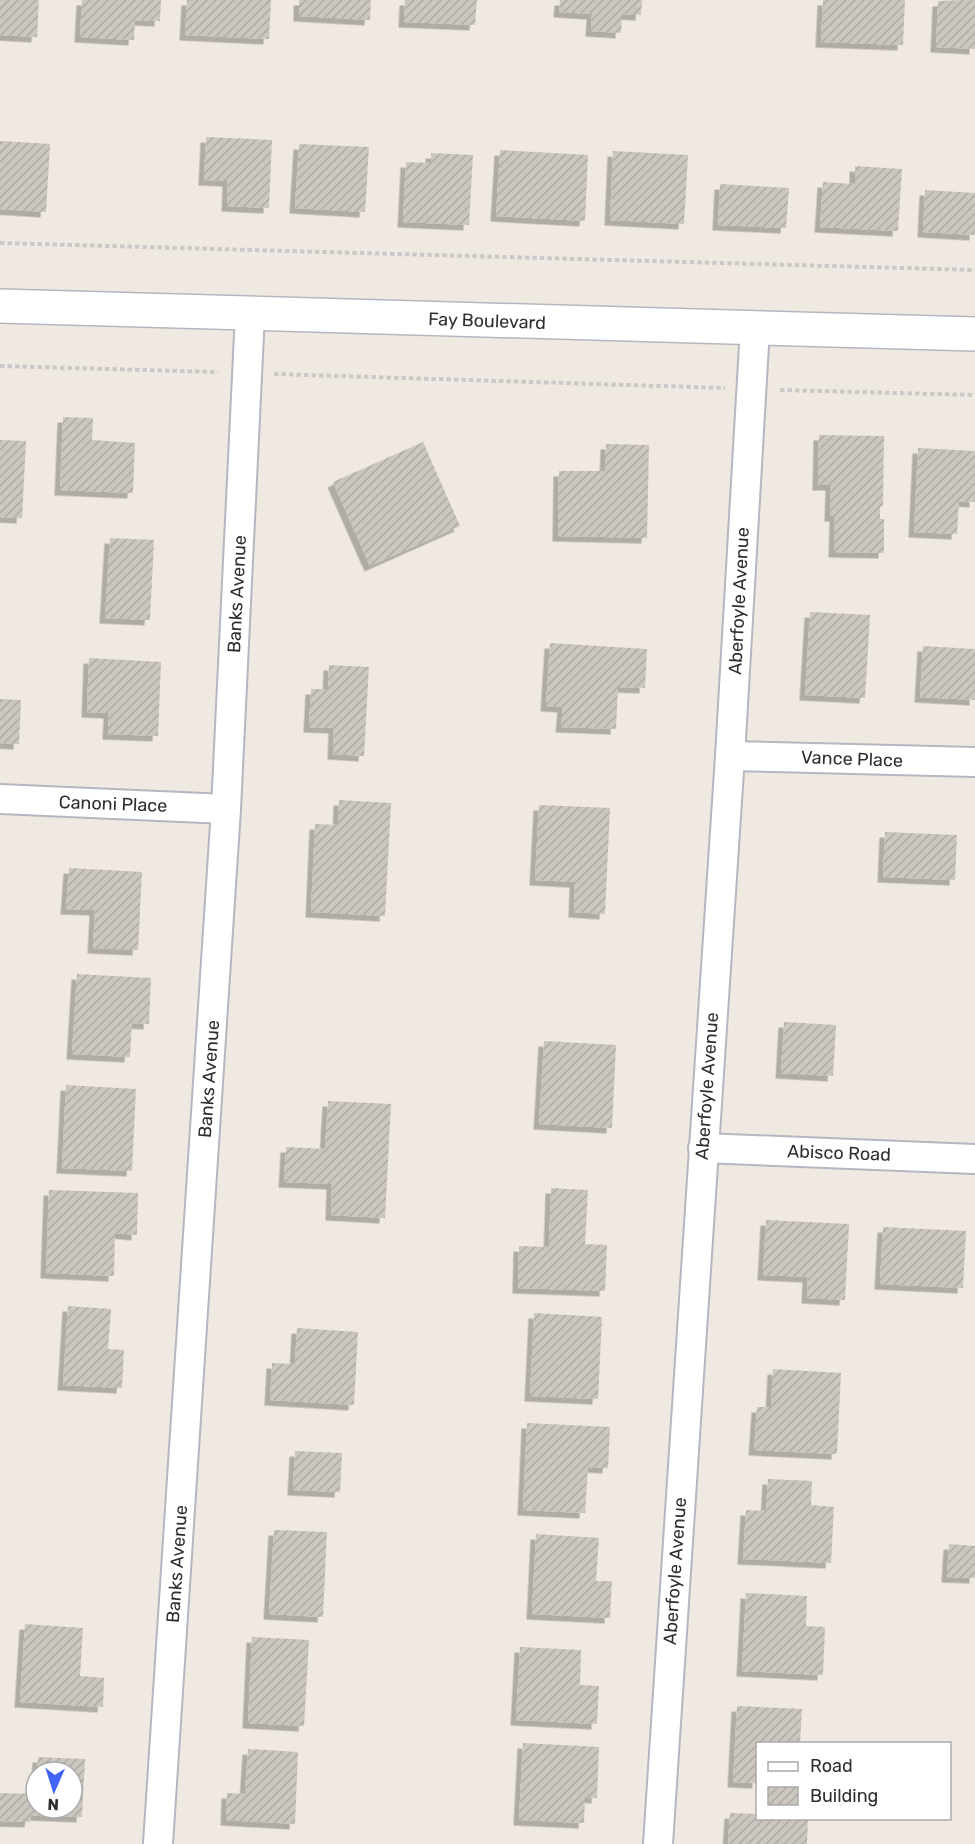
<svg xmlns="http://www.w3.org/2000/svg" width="975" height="1844" font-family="Rubik,sans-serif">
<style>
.building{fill:url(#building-hatch);filter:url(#shadow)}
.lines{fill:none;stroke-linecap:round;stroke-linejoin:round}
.minor-casing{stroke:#b4b7c1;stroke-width:32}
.tertiary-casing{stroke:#b4b7c1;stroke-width:36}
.path{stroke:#c9c9c9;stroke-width:4;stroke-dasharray:4.5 3;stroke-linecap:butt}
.minor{stroke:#fff;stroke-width:28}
.tertiary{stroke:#fff;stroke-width:33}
.labels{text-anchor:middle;stroke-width:4.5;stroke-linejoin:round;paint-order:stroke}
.street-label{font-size:18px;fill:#2e2e2e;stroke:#fff}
</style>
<defs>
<pattern id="building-hatch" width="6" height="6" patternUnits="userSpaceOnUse" patternTransform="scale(1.5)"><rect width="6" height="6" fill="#cbc7bf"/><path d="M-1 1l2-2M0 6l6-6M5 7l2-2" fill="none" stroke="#afaba4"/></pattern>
<filter id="shadow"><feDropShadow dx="-5.5" dy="5.5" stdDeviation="0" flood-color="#0004"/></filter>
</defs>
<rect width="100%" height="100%" fill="#efe9e1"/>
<!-- building -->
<g class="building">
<polygon points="0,0 39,0 37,37 0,35"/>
<polygon points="82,0 161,0 160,21 135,20 134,40 80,37"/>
<polygon points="187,0 271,0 269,39 185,35"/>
<polygon points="299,0 371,0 370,20 299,16"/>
<polygon points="405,0 477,0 475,25 404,22"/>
<polygon points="560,0 642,0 641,15 622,14 621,33 591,31 592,14 559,12"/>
<polygon points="823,0 905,0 903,45 821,42"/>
<polygon points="963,0 975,0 975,49 936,47 938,1"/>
<polygon points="206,137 272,140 269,208 227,206 228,181 204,180"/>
<polygon points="0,141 50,144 46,212 0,209"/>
<polygon points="299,144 369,147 365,212 295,208"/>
<polygon points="500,150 588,155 585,221 496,216"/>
<polygon points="613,151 688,155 684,224 610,220"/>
<polygon points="431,153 473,155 469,225 403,222 406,162 431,163"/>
<polygon points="855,166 902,169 898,231 820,227 823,182 855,184"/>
<polygon points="720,184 789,188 786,228 718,225"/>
<polygon points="925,190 975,193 975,235 923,232"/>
<polygon points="63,417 93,418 92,440 135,443 133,493 60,490"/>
<polygon points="819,435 884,436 883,506 880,507 880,519 884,519 884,553 834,552 835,516 830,516 831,485 818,485"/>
<polygon points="0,440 26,441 22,518 0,517"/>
<polygon points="423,442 460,526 370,566 333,482"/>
<polygon points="606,444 649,445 647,538 558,536 559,471 605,471"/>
<polygon points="918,448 975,451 975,502 959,501 957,534 914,532"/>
<polygon points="110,538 154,540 150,620 105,618"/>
<polygon points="810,612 870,615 865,698 805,695"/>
<polygon points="550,643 647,649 645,688 618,687 616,729 561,727 563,707 546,706"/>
<polygon points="923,646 975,649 975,700 920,697"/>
<polygon points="89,658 161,662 158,736 108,734 109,713 87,712"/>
<polygon points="329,665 369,667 364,756 333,754 334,728 309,727 311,689 328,689"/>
<polygon points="0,699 21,700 19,744 0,743"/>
<polygon points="339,800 391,803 385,916 311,912 315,824 338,825"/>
<polygon points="539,805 610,808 605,914 574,912 575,882 535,880"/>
<polygon points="885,832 957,835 955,880 883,877"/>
<polygon points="69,868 142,872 138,950 93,948 95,910 66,909"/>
<polygon points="77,974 151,978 149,1024 132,1023 130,1057 72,1054"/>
<polygon points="784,1022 836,1025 833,1076 781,1073"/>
<polygon points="544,1041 616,1045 612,1128 539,1124"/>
<polygon points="66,1085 136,1089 132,1171 62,1168"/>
<polygon points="328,1101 391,1104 385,1218 331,1215 332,1184 284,1182 286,1147 325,1149"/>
<polygon points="551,1188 588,1190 585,1244 607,1245 605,1291 518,1288 519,1246 549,1247"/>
<polygon points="49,1190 138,1193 137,1235 115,1233 114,1276 46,1273"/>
<polygon points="766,1220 849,1224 845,1300 807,1298 808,1277 763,1275"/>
<polygon points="883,1227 966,1231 963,1288 880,1284"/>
<polygon points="68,1306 111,1309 108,1349 124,1350 122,1388 63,1385"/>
<polygon points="534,1313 602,1317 598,1399 530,1396"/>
<polygon points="297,1328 358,1332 354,1405 270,1400 272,1363 295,1364"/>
<polygon points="773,1369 841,1373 837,1454 754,1450 757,1407 771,1407"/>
<polygon points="527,1423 610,1427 608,1468 588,1467 585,1513 523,1510"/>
<polygon points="295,1451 342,1453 340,1492 293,1490"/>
<polygon points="768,1479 812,1481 811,1505 834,1507 831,1563 743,1559 746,1510 766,1511"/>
<polygon points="274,1530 327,1532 323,1617 269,1614"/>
<polygon points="536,1534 599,1538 596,1581 612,1581 610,1618 532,1614"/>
<polygon points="949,1544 975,1546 975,1578 947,1577"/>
<polygon points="746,1593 807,1596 806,1626 825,1627 823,1675 742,1671"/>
<polygon points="25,1624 83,1628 80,1676 104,1678 103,1707 20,1702"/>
<polygon points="252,1637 309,1640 304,1726 248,1723"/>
<polygon points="520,1647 581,1650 580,1685 599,1686 597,1724 516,1720"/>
<polygon points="737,1706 802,1709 800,1744 758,1744 758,1783 733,1782"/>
<polygon points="523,1743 599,1747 597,1798 585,1797 584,1823 519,1820"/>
<polygon points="248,1749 298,1752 295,1824 226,1820 227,1793 245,1794"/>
<polygon points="38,1757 85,1759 82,1817 31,1815 30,1822 0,1821 0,1793 36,1794 36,1808 72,1808 72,1772 37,1772"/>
<polygon points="730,1813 758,1814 758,1818 808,1818 807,1844 728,1844"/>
</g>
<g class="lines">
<defs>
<g id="minor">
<polyline points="730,756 975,762"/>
<polyline points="0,799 226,809"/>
<polyline points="703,1148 975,1159"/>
<polyline points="158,1844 226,809 250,314"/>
<polyline points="658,1844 730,756 755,328"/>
</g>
<polyline id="tertiary" points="0,306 975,334"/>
</defs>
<!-- minor casing -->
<use href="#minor" class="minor-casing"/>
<!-- tertiary casing -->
<use href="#tertiary" class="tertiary-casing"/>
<!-- path -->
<g class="path">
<polyline points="0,243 975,270"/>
<polyline points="0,366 218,372"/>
<polyline points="274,374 725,388"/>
<polyline points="780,390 975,395"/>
</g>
<!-- minor -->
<use href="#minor" class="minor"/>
<!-- tertiary -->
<use href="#tertiary" class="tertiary"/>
</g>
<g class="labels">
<!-- street labels -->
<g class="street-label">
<text transform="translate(487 321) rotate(2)" y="6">Fay Boulevard</text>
<text transform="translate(237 594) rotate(-87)" y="6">Banks Avenue</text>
<text transform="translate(739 601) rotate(-87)" y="6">Aberfoyle Avenue</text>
<text transform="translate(852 759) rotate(2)" y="6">Vance Place</text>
<text transform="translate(113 804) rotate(2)" y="6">Canoni Place</text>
<text transform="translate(209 1079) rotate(-86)" y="6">Banks Avenue</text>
<text transform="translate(707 1086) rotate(-86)" y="6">Aberfoyle Avenue</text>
<text transform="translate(839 1153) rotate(2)" y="6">Abisco Road</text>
<text transform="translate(177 1564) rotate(-86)" y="6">Banks Avenue</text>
<text transform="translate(675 1571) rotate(-86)" y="6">Aberfoyle Avenue</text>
</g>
</g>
<!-- legend -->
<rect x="756" y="1742" width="195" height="78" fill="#ffffff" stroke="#ababab" stroke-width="1.5"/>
<rect x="768" y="1762" width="30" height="9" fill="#ffffff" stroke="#ababab" stroke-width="1.5"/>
<text x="810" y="1772" font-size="18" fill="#2e2e2e">Road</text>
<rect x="768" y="1787" width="30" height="18" fill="url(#building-hatch)" stroke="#ababab" stroke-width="1.5"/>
<text x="810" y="1802" font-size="18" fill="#2e2e2e">Building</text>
<!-- north arrow -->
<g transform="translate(54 1790) rotate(183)"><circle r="28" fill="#ffffff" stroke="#ababab" stroke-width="1.5"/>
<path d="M0-4.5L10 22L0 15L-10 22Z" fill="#4264fb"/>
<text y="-9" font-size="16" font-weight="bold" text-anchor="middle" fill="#2e2e2e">N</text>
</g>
</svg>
